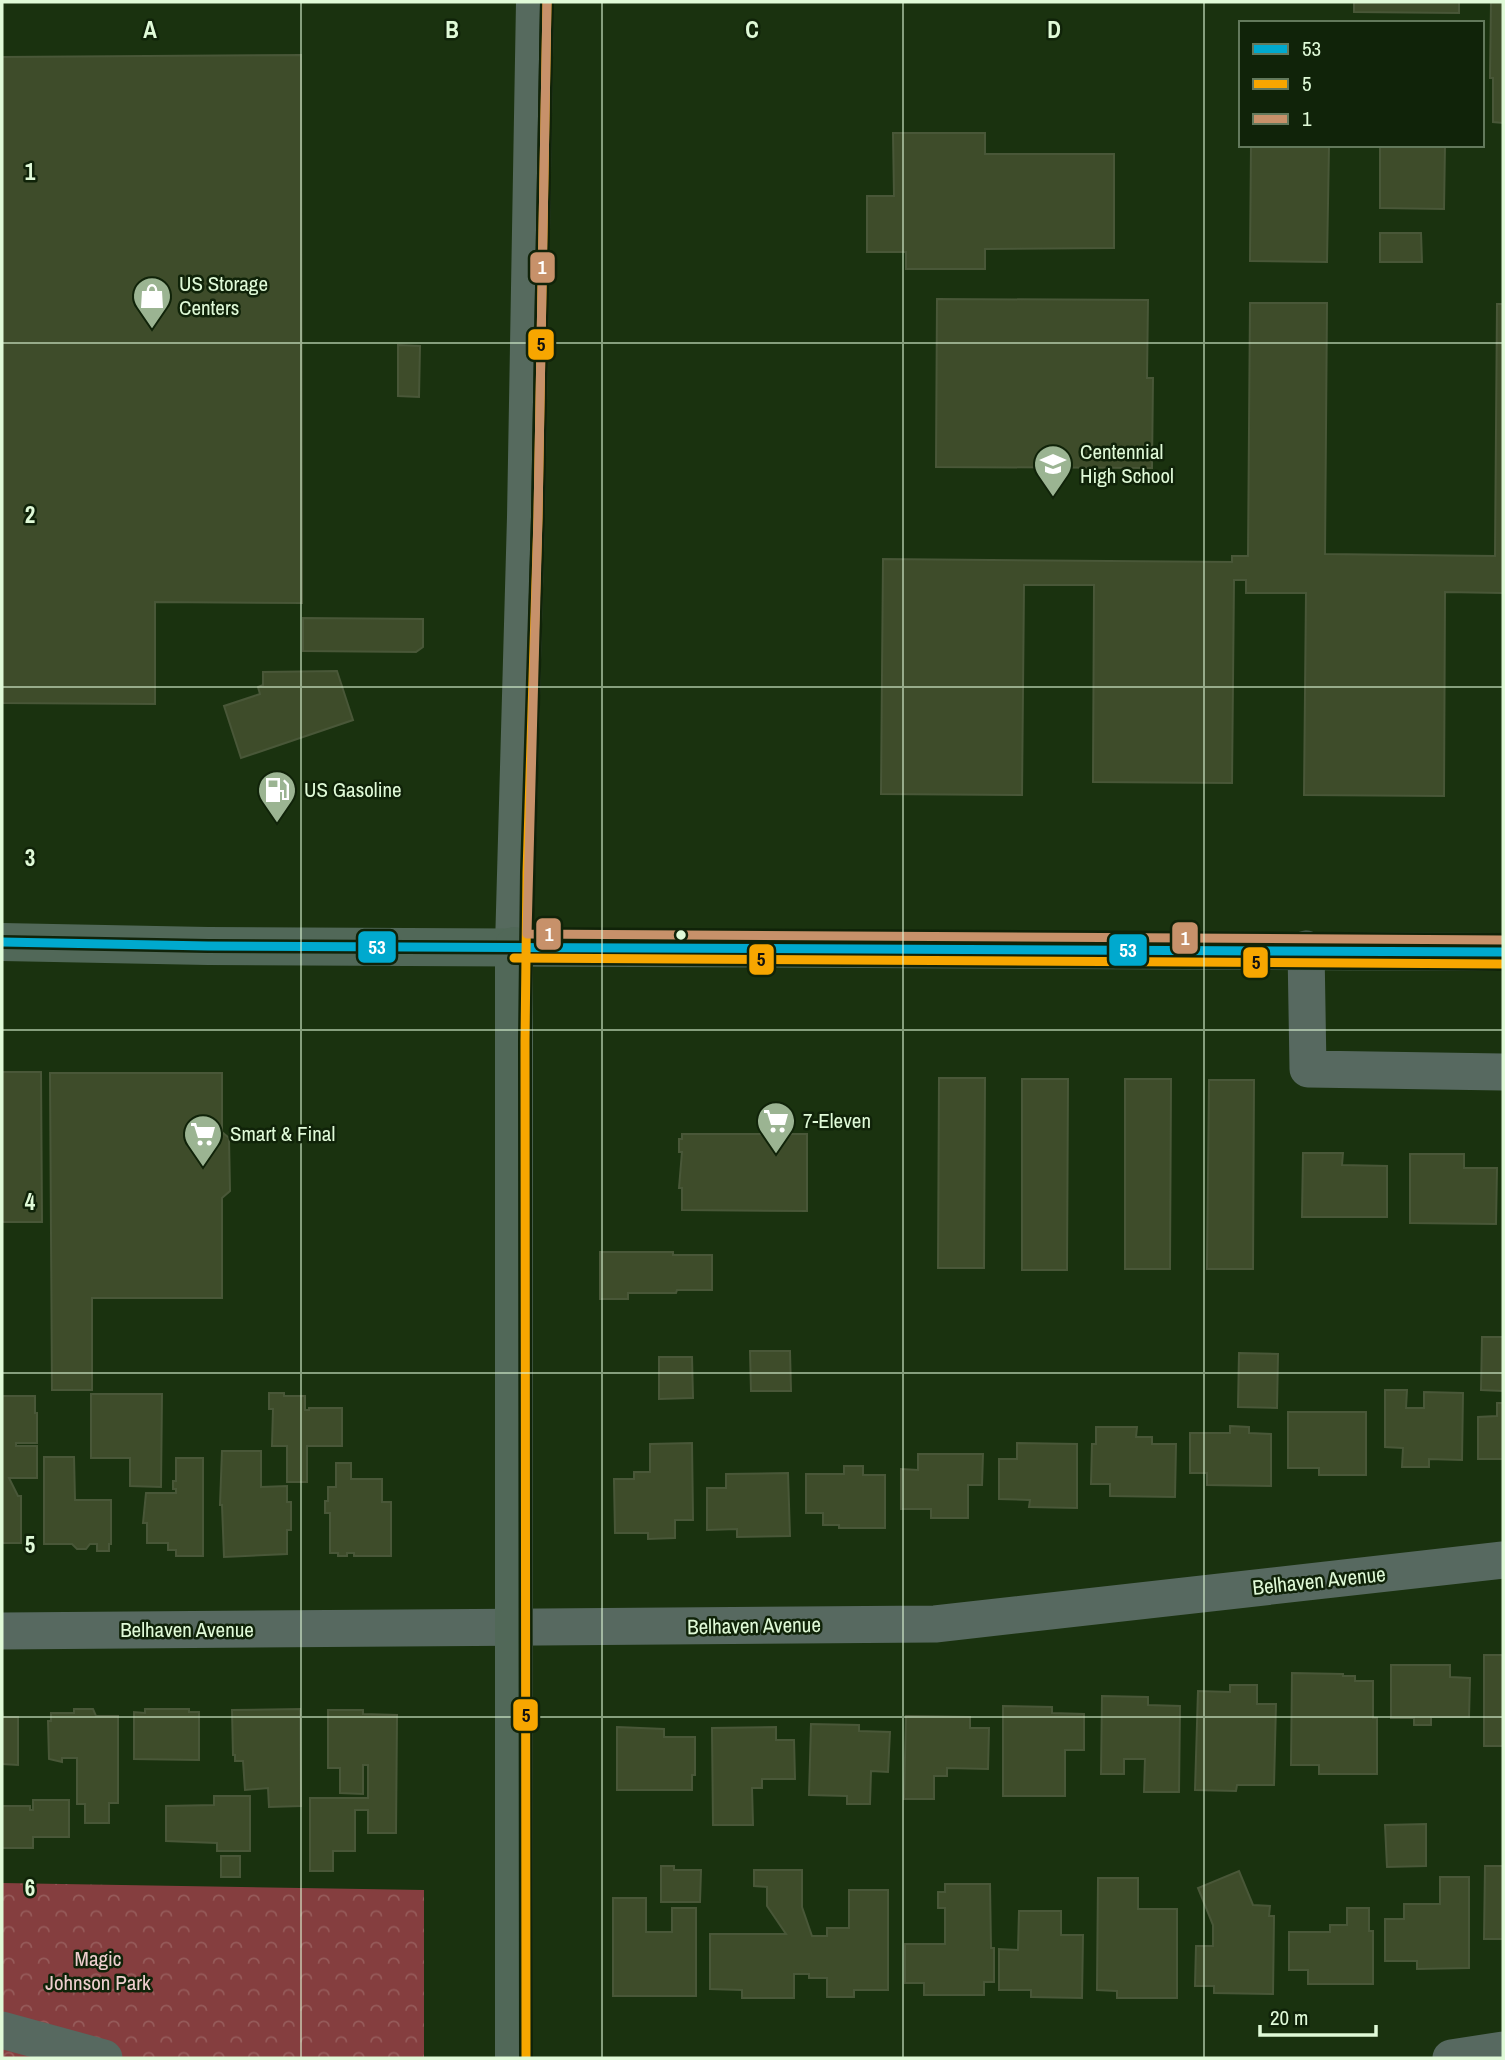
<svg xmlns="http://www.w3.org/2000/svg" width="1505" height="2060" font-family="'Archivo Narrow',sans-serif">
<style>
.forest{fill:url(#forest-crowns)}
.building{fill:#3e4c2a;stroke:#495738;stroke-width:2}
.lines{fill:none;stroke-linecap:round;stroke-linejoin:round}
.minor{stroke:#576960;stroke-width:37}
.secondary{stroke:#566a5e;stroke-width:38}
.primary{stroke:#516858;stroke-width:38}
.bus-1-casing{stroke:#102309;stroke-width:14}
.bus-2-casing{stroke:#102309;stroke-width:14}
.bus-3-casing{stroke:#102309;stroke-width:14}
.bus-1{stroke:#00a9ce;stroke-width:9}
.bus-2{stroke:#f7a600;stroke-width:9}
.bus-3{stroke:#c7916a;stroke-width:9}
.grid{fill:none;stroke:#e0fad8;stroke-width:2;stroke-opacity:0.55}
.bus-dot{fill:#e0fad8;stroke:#102309;stroke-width:2.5}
.labels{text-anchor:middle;stroke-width:5;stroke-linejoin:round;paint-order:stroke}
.poi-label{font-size:21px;fill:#e0fad8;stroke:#102309;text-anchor:start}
.street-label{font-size:21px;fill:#e0fad8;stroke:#102309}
.park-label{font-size:21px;fill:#efcfcf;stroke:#102309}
.grid-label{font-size:23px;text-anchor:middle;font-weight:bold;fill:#e0fad8;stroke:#102309;stroke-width:5;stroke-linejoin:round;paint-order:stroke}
.line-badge{stroke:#102309;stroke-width:2.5}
.badge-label{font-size:19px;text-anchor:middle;font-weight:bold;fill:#fff}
.pale-badge-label{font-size:19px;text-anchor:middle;font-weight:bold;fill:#111}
</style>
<defs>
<pattern id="forest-crowns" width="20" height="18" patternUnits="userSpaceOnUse" patternTransform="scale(1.75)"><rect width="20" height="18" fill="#853e3f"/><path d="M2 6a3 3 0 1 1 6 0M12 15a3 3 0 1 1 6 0" fill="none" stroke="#965b5a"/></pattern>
</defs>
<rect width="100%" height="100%" fill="#1a320f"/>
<!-- forest -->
<polygon class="forest" points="2,1883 424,1890 424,2058 2,2058"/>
<!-- building -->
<g class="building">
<polygon points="1354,2 1459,2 1459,13 1354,12"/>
<polygon points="1491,2 1503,2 1503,123 1493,122 1493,78 1490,78"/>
<polygon points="301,55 302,603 155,602 155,704 2,703 2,57"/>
<polygon points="893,133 985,133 985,154 1114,154 1114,248 985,249 985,269 906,269 906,252 867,252 867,196 894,196"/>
<polygon points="1251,145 1329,145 1327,262 1250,261"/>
<polygon points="1380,145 1445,145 1444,209 1380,208"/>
<polygon points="1380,233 1421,233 1422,262 1380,262"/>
<polygon points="937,299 1148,300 1147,378 1153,378 1152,468 936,467"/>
<polygon points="1250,303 1327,303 1325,554 1495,556 1497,304 1503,304 1503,593 1445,592 1444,796 1304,795 1306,593 1246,593 1246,580 1234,580 1232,783 1093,782 1094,585 1024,585 1022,795 881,794 883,559 1232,562 1232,556 1248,556"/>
<polygon points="398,345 420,346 419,397 398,396"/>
<polygon points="303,618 423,619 423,647 416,652 303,651"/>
<polygon points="337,671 353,720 241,758 224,706 260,694 258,687 263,685 263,672"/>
<polygon points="2,1072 41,1072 42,1222 2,1222"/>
<polygon points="50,1073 222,1073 222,1132 229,1138 230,1191 222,1198 222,1298 92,1298 92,1390 52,1390"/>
<polygon points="939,1078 985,1078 984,1268 938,1268"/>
<polygon points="1022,1079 1068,1079 1067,1270 1022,1270"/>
<polygon points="1125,1079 1171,1079 1170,1269 1125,1269"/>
<polygon points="1209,1080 1254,1080 1253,1269 1207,1269"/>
<polygon points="682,1134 807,1134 807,1211 682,1210 682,1188 679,1188 682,1152 679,1152 679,1139 682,1139"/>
<polygon points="1303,1153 1343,1153 1342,1165 1387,1166 1387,1217 1302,1217"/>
<polygon points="1410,1154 1464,1154 1464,1168 1497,1168 1496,1224 1410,1223"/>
<polygon points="600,1252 673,1252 673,1255 712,1255 712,1290 677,1290 676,1293 628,1293 628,1299 600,1299"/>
<polygon points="1482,1337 1503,1337 1503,1391 1481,1390"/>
<polygon points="750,1351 790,1351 791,1391 751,1391"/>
<polygon points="1239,1353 1278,1354 1277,1408 1238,1407"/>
<polygon points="659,1357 692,1357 693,1398 659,1399"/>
<polygon points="1385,1390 1407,1390 1406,1408 1424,1408 1424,1392 1463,1393 1462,1460 1429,1459 1429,1467 1402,1467 1403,1448 1385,1447"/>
<polygon points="269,1393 284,1393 284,1396 305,1396 305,1410 309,1410 309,1408 342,1408 342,1446 307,1446 307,1482 287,1482 287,1446 272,1446 273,1409 269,1409"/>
<polygon points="91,1394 162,1394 161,1487 130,1486 130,1458 91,1458"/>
<polygon points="2,1396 35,1396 35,1413 37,1413 37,1443 16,1443 16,1446 37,1446 37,1478 9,1478 18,1496 21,1496 21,1543 2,1543"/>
<polygon points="1497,1403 1503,1403 1503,1459 1478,1459 1478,1417 1497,1416"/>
<polygon points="1288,1412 1366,1412 1366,1475 1319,1475 1319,1468 1288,1468"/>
<polygon points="1230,1426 1249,1427 1249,1433 1271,1434 1271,1486 1207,1485 1207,1473 1190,1473 1190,1433 1230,1433"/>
<polygon points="1096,1427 1137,1427 1136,1437 1152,1437 1152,1444 1176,1444 1175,1497 1110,1496 1110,1484 1091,1484 1092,1444 1096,1444"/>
<polygon points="692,1443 693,1520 675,1520 675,1538 648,1539 648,1533 615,1533 614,1479 634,1479 634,1472 650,1472 650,1444"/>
<polygon points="1017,1443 1077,1444 1077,1508 1029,1507 1030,1500 999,1499 999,1459 1017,1459"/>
<polygon points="222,1451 261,1451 261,1487 287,1486 287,1502 291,1502 291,1530 287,1530 287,1554 224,1557 222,1505 220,1505"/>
<polygon points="918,1454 983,1454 982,1485 968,1485 968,1518 931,1518 931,1509 901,1509 901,1469 918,1470"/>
<polygon points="44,1457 74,1457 75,1500 111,1500 111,1544 109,1544 109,1551 97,1551 97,1544 90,1544 86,1549 77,1549 72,1544 44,1544"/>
<polygon points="176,1458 203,1458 203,1556 176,1556 176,1550 168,1550 168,1543 147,1543 147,1523 143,1523 146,1493 176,1493 176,1489 173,1489 173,1481 176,1481"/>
<polygon points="336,1463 351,1463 351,1479 382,1479 382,1502 391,1502 391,1556 354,1556 354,1553 347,1553 347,1556 338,1556 338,1553 330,1553 330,1513 325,1513 325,1501 328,1501 328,1487 336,1487"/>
<polygon points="844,1466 863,1466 863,1475 885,1475 885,1528 839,1528 839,1525 823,1525 823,1513 806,1513 806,1474 844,1474"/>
<polygon points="788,1473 790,1536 737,1537 737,1529 707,1530 707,1488 726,1488 726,1474"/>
<rect x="1484" y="1655" width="19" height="91"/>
<polygon points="1391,1665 1450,1665 1450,1677 1470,1678 1469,1717 1431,1717 1431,1725 1414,1725 1414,1718 1391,1718"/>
<polygon points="1292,1673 1343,1674 1343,1676 1355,1676 1355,1681 1373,1681 1373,1718 1377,1718 1377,1774 1319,1774 1319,1765 1291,1765"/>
<polygon points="1230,1685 1257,1685 1257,1704 1276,1704 1274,1785 1237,1785 1236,1791 1195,1790 1198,1691 1230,1692"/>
<polygon points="1102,1696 1148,1697 1148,1705 1180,1706 1179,1792 1144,1792 1145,1759 1124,1759 1124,1774 1101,1774"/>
<polygon points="1003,1706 1052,1707 1052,1713 1084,1714 1084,1750 1065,1750 1065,1796 1003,1796"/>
<polygon points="2,1709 3,1717 18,1717 18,1765 2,1764"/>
<polygon points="74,1709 93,1709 96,1716 118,1716 118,1803 109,1803 109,1823 85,1823 85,1804 77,1804 77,1758 62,1758 62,1762 49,1759 48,1721 51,1721 51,1713 74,1713"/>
<polygon points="145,1709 189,1709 189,1712 199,1712 199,1760 134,1759 134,1712 145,1713"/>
<polygon points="300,1709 301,1806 269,1807 268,1788 245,1790 243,1761 235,1761 235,1755 233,1755 232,1710"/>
<polygon points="328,1710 363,1710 363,1714 397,1715 396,1833 368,1833 368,1810 355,1810 355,1851 333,1851 333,1871 310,1871 310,1798 368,1798 368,1765 363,1765 363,1794 340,1793 340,1768 328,1768"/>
<polygon points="906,1716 970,1717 970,1728 989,1728 988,1769 947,1768 947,1776 934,1776 934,1799 904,1799"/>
<polygon points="811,1724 859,1725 859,1731 890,1732 888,1772 871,1771 870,1804 847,1804 847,1796 809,1795"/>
<polygon points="617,1727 664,1729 664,1737 695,1737 695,1775 692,1775 692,1790 617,1790"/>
<polygon points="776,1727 776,1740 794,1740 795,1779 762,1779 762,1788 752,1788 753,1825 713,1825 712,1728"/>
<polygon points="214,1796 250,1796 250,1851 217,1851 217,1843 166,1841 166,1806 214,1805"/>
<polygon points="33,1800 69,1800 69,1837 33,1837 33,1848 2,1848 2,1806 30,1806 30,1810 33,1810"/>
<polygon points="1426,1824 1426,1866 1387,1867 1385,1825"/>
<rect x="221" y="1856" width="19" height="21"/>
<polygon points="661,1866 674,1866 674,1870 701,1870 700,1902 661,1902"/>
<polygon points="1485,1866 1503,1866 1503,1957 1503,1939 1484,1939"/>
<polygon points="754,1870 802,1870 802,1907 812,1936 827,1936 827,1928 849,1928 849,1890 888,1890 888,1990 854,1990 854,1997 827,1997 827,1978 809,1978 809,1974 794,1974 794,1998 742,1998 742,1990 710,1989 710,1934 786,1934 767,1906 767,1887 754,1886"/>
<polygon points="1239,1871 1253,1905 1270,1906 1269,1916 1274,1916 1273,1994 1214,1993 1214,1986 1195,1986 1196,1946 1213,1946 1213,1925 1198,1888"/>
<polygon points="1440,1877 1469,1877 1469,1968 1417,1969 1417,1961 1385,1961 1385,1919 1404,1919 1404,1904 1440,1904"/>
<polygon points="1098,1878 1138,1878 1138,1909 1177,1909 1177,1998 1117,1998 1117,1991 1097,1990"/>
<polygon points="945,1884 990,1884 991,1948 994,1948 994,1982 984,1982 984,1995 924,1995 924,1983 905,1983 905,1944 945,1944 945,1908 938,1908 938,1892 945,1892"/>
<polygon points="613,1898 646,1898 646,1932 672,1932 672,1908 696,1908 696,1996 613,1996"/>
<polygon points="1347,1908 1369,1908 1369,1931 1373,1931 1373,1984 1308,1984 1308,1970 1289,1970 1289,1932 1330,1932 1330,1925 1347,1925"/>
<polygon points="1019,1911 1061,1911 1061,1935 1083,1935 1082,1998 1031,1997 1031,1990 999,1990 999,1949 1018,1950"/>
</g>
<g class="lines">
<!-- minor -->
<g class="minor">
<polyline points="1306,949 1308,1069 1503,1072"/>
<polyline points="2,1631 935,1624 1503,1560"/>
<polyline points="2,2030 104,2058"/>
<polyline points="1451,2058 1503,2050"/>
</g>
<!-- secondary -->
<polyline class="secondary" points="514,946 526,517 535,2"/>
<!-- primary -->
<g class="primary">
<polyline points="2,942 208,946 1503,952"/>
<polyline points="514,946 514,2058"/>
</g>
<defs>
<polyline id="bus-1" points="2,942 208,946 1503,952"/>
<g id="bus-2">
<polyline points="514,958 1503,964"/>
<polyline points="526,2058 525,1041 527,872 538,517 547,2"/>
</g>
<polyline id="bus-3" points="547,2 538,517 527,934 1503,940"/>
</defs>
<!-- bus-1 casing -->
<use href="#bus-1" class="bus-1-casing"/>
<!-- bus-2 casing -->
<use href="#bus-2" class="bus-2-casing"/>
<!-- bus-3 casing -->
<use href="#bus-3" class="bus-3-casing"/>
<!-- bus-1 -->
<use href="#bus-1" class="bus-1"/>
<!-- bus-2 -->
<use href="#bus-2" class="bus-2"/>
<!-- bus-3 -->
<use href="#bus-3" class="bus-3"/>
</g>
<!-- grid -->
<path class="grid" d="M 301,2 L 301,2058M 602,2 L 602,2058M 903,2 L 903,2058M 1204,2 L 1204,2058M 2,343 L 1503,343M 2,687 L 1503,687M 2,1030 L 1503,1030M 2,1373 L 1503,1373M 2,1717 L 1503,1717"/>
<!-- icons -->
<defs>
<symbol id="shop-pin" viewBox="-11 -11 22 30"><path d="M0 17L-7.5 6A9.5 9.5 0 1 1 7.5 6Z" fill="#9bb492" stroke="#102309"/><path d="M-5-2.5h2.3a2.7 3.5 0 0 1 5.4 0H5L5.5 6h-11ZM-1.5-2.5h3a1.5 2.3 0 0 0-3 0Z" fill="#fff"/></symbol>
<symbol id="school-pin" viewBox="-11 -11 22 30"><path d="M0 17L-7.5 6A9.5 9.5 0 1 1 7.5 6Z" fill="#9bb492" stroke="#102309"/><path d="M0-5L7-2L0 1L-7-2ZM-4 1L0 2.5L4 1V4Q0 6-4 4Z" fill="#fff"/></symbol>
<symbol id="fuel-pin" viewBox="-11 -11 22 30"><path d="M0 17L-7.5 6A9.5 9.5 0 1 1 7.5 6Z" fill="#9bb492" stroke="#102309"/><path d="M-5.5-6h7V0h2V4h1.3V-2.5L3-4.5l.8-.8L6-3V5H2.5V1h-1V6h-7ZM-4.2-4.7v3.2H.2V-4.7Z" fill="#fff"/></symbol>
<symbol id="supermarket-pin" viewBox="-11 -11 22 30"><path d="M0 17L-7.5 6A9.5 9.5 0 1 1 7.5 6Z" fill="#9bb492" stroke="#102309"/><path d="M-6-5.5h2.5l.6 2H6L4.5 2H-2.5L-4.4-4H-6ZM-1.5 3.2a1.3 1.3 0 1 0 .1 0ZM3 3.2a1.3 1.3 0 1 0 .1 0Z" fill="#fff"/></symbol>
</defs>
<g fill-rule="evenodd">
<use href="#shop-pin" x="130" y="274" width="44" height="60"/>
<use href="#school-pin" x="1031" y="442" width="44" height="60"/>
<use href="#fuel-pin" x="255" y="768" width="44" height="60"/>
<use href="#supermarket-pin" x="754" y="1099" width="44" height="60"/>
<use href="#supermarket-pin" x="181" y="1112" width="44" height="60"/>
</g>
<!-- markers -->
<circle class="bus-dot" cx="681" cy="935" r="6"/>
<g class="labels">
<!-- poi labels -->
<g class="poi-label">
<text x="179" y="291">US Storage<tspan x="179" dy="24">Centers</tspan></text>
<text x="1080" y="459">Centennial<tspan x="1080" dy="24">High School</tspan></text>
<text x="304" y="797">US Gasoline</text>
<text x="803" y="1128">7-Eleven</text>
<text x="230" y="1141">Smart &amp; Final</text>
</g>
<!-- street labels -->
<g class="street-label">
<text transform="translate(1319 1581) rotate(-6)" y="7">Belhaven Avenue</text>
<text transform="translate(754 1626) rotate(-1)" y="7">Belhaven Avenue</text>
<text x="187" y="1637">Belhaven Avenue</text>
</g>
<!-- park labels -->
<g class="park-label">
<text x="98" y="1966">Magic<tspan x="98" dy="24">Johnson Park</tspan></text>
</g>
</g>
<g class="grid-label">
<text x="150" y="38">A</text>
<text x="452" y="38">B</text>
<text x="752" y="38">C</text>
<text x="1054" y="38">D</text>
<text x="30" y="180">1</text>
<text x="30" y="523">2</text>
<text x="30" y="866">3</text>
<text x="30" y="1210">4</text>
<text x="30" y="1553">5</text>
<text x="30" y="1896">6</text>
</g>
<g class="line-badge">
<rect x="529" y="251" width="27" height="33" rx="7" fill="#c7916a"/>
<rect x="527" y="328" width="28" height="33" rx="7" fill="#f7a600"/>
<rect x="535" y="917" width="27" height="34" rx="7" fill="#c7916a"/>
<rect x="1171" y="921" width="28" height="34" rx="7" fill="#c7916a"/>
<rect x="357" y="930" width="40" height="34" rx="7" fill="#00a9ce"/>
<rect x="1108" y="933" width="40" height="34" rx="7" fill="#00a9ce"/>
<rect x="748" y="943" width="27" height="33" rx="7" fill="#f7a600"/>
<rect x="1242" y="946" width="27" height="33" rx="7" fill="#f7a600"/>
<rect x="512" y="1698" width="27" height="34" rx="7" fill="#f7a600"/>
</g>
<g class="badge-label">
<text x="542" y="274">1</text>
<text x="549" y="941">1</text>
<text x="1185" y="945">1</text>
<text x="377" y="954">53</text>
<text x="1128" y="957">53</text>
</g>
<g class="pale-badge-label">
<text x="541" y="351">5</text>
<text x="761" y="966">5</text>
<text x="1256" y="969">5</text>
<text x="526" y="1722">5</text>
</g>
<!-- border -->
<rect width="1505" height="2060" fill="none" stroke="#e0fad8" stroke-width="7"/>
<!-- legend -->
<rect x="1239" y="21" width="245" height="126" fill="#102309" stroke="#63795c" stroke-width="2"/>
<rect x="1253" y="44" width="35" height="10" fill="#00a9ce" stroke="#63795c" stroke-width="2"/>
<text x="1302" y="56" font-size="21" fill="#e0fad8">53</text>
<rect x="1253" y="79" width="35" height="10" fill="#f7a600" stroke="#63795c" stroke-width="2"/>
<text x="1302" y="91" font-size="21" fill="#e0fad8">5</text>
<rect x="1253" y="114" width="35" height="10" fill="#c7916a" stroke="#63795c" stroke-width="2"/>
<text x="1302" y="126" font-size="21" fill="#e0fad8">1</text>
<!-- scale -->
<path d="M1260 2025v10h116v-10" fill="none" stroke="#e0fad8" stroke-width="3.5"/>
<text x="1270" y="2025" font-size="21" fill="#e0fad8" stroke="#102309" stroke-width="5" paint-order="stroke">20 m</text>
</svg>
